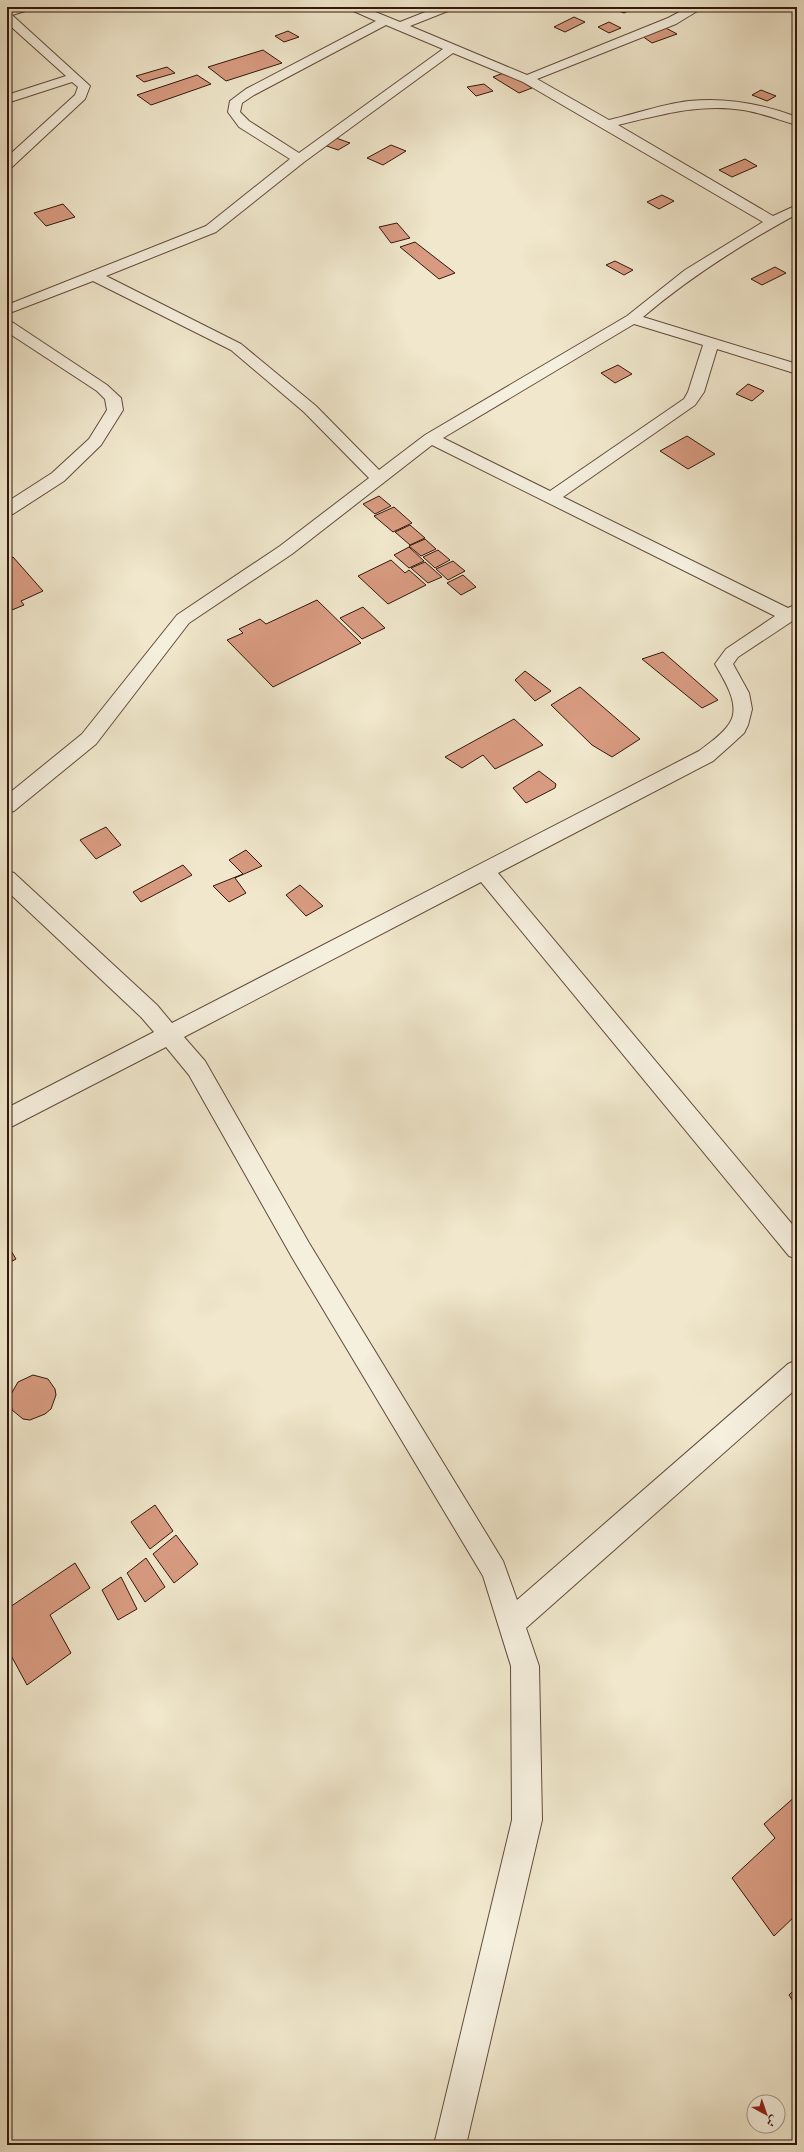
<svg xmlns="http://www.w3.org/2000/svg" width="804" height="2152" font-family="'Libre Bodoni',Amiri,serif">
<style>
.building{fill:#d89b81;stroke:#33170b}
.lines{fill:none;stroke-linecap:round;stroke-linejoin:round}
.street-casing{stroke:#624b3b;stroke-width:2}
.street{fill:#f5efde;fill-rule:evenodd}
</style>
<rect width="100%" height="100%" fill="#f0e7cc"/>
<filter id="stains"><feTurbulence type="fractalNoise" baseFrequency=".005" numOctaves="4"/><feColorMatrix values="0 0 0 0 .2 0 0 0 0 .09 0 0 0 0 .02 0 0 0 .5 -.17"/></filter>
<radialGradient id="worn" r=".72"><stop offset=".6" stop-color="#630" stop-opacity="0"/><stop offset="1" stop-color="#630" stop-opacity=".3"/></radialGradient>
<!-- building -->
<g class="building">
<polygon points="120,7 139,7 124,11"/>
<polygon points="613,7 632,7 634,8 624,13 611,8"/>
<polygon points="649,7 666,7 667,8 658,11"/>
<polygon points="574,17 585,22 565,32 554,27"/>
<polygon points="609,22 621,28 609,33 598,27"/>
<polygon points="666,28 677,34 652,43 642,36"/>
<polygon points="288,31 299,37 284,42 275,36"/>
<polygon points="263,50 282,63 226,81 208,67"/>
<polygon points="167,67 175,73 144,82 136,76"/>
<polygon points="506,72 532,88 519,93 493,77"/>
<polygon points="197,75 211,84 151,105 137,95"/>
<polygon points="484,84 493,91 476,96 467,87"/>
<polygon points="761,90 776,96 767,101 752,95"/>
<polygon points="336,138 350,143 338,150 324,145"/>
<polygon points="391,145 406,151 383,165 367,158"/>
<polygon points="745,159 757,166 732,177 719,170"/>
<polygon points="662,195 674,201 659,209 647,202"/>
<polygon points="63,204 75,217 46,226 34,213"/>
<polygon points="397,223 410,238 391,243 379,227"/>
<polygon points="415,242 455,273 439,279 400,247"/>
<polygon points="615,261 633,270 624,275 606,265"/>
<polygon points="775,267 786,273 762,285 751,279"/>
<polygon points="618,365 632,374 615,383 601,373"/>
<polygon points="748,384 764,391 752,401 736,394"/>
<polygon points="687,436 715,454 688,469 660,451"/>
<polygon points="379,496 391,506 375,514 363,504"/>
<polygon points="394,507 412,523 393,532 374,516"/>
<polygon points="410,525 425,538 410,545 395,532"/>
<polygon points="425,539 436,549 421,556 409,546"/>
<polygon points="409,547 424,561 409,568 394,555"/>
<polygon points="438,550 450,560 435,568 423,557"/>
<polygon points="13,557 43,591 21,601 24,605 12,610 7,605 7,560"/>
<polygon points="391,560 405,573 409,570 426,585 388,604 358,576"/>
<polygon points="453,561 465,571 448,580 436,569"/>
<polygon points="425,562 442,577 428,583 411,568"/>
<polygon points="463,575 476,587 461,595 447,583"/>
<polygon points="317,600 361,643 273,687 227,640 243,633 239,629 260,619 266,624"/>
<polygon points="363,607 385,628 362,639 340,618"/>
<polygon points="663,652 718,700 702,708 642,659"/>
<polygon points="525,671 551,691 535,701 515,680"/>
<polygon points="580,687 640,739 612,757 592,745 551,705"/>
<polygon points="514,719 543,745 495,769 483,755 462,768 445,757"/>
<polygon points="539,771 556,784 555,788 526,803 513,788"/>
<polygon points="106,827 121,845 96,859 80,840"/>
<polygon points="246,850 262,866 235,878 246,893 229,902 213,886 243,874 229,860"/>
<polygon points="183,865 192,875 141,902 133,892"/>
<polygon points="300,885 323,906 306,916 286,895"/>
<polygon points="7,1244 16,1259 7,1264"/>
<polygon points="33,1375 48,1379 55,1389 56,1395 51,1409 45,1414 30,1420 23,1419 12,1410 10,1396 18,1382"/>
<polygon points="155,1505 173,1531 150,1549 131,1522"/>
<polygon points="176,1535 198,1564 174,1583 153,1554"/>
<polygon points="146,1558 165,1587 145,1602 127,1573"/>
<polygon points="75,1563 90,1588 50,1615 71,1653 27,1685 7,1648 7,1609"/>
<polygon points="121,1577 137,1609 118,1620 102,1590"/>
<polygon points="797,1795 797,1914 774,1936 732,1878 775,1838 764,1824"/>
<polygon points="797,1987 797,2007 789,1995"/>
</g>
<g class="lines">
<defs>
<g id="street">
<polygon points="15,7 34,7 32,9 12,15 90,86 85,99 12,167 7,168 7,157 75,95 78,87 72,82 7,103 7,95 66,76 7,23 7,9"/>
<path d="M 347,7 L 363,7 L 400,22 L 438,7 L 455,7 L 453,9 L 410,26 L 527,75 L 668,18 L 689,7 L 704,7 L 676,24 L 537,79 L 609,120 C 635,114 662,104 689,101 C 726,97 762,104 797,117 L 797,125 C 779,120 762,113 743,110 C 700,103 660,115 618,125 L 773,216 L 797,205 L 797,214 C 742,244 690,277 643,317 L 797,364 L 797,374 L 717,349 L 704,392 L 695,405 L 563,497 L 788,608 L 797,604 L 797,618 L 738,657 L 733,664 L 749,693 L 752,709 L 748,725 L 744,733 L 731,745 L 713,761 L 498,873 L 797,1230 L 797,1259 L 789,1256 L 481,882 L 184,1037 L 205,1061 L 309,1243 L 503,1561 L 517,1600 L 788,1364 L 797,1360 L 797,1388 L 526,1628 L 539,1666 L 542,1820 L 466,2145 L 434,2145 L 512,1820 L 511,1666 L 483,1576 L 293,1259 L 189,1075 L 166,1047 L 7,1129 L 7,1108 L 154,1032 L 141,1017 L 7,891 L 7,871 L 14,873 L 157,1005 L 172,1023 L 699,751 C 709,743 722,735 729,724 C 742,706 724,680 715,664 L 726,649 L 775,616 L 432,445 L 292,554 L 189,623 L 96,744 L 14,811 L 7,813 L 7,795 L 82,734 L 177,615 L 280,546 L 369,478 L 304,412 L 231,350 L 93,281 L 7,314 L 7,305 L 206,226 L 290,159 L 239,127 L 228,112 L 230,101 L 246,89 L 376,21 L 349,9 ZM 386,25 L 443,49 L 299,153 L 249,121 L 240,112 L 242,103 L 254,95 ZM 453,53 L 523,82 L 763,222 L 685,270 L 627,316 L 425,435 L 379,470 L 316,406 L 241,344 L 106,276 L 216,232 L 304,162 ZM 634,324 L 703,345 L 688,392 L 684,399 L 550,491 L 443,438 Z"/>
<polygon points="7,321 12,322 107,385 121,398 123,410 101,445 64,481 13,514 7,515 7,502 52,473 89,439 107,410 105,399 97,391 7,332"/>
</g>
</defs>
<!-- street casing -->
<use href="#street" class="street-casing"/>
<!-- street -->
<use href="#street" class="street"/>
</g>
<!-- margin -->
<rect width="804" height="2152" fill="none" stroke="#f0e7cc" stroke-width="24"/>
<rect x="8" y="8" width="788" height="2136" fill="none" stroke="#33170b" stroke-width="2"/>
<rect x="12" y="12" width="780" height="2128" fill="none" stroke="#33170b"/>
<!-- north arrow -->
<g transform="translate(766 2114) rotate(140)"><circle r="19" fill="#f5efde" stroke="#a7998a"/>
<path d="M0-3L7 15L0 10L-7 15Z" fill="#8f2418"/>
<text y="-6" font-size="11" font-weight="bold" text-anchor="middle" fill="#33170b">ش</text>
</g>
<rect width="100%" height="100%" filter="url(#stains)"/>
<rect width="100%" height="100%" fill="url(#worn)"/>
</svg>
